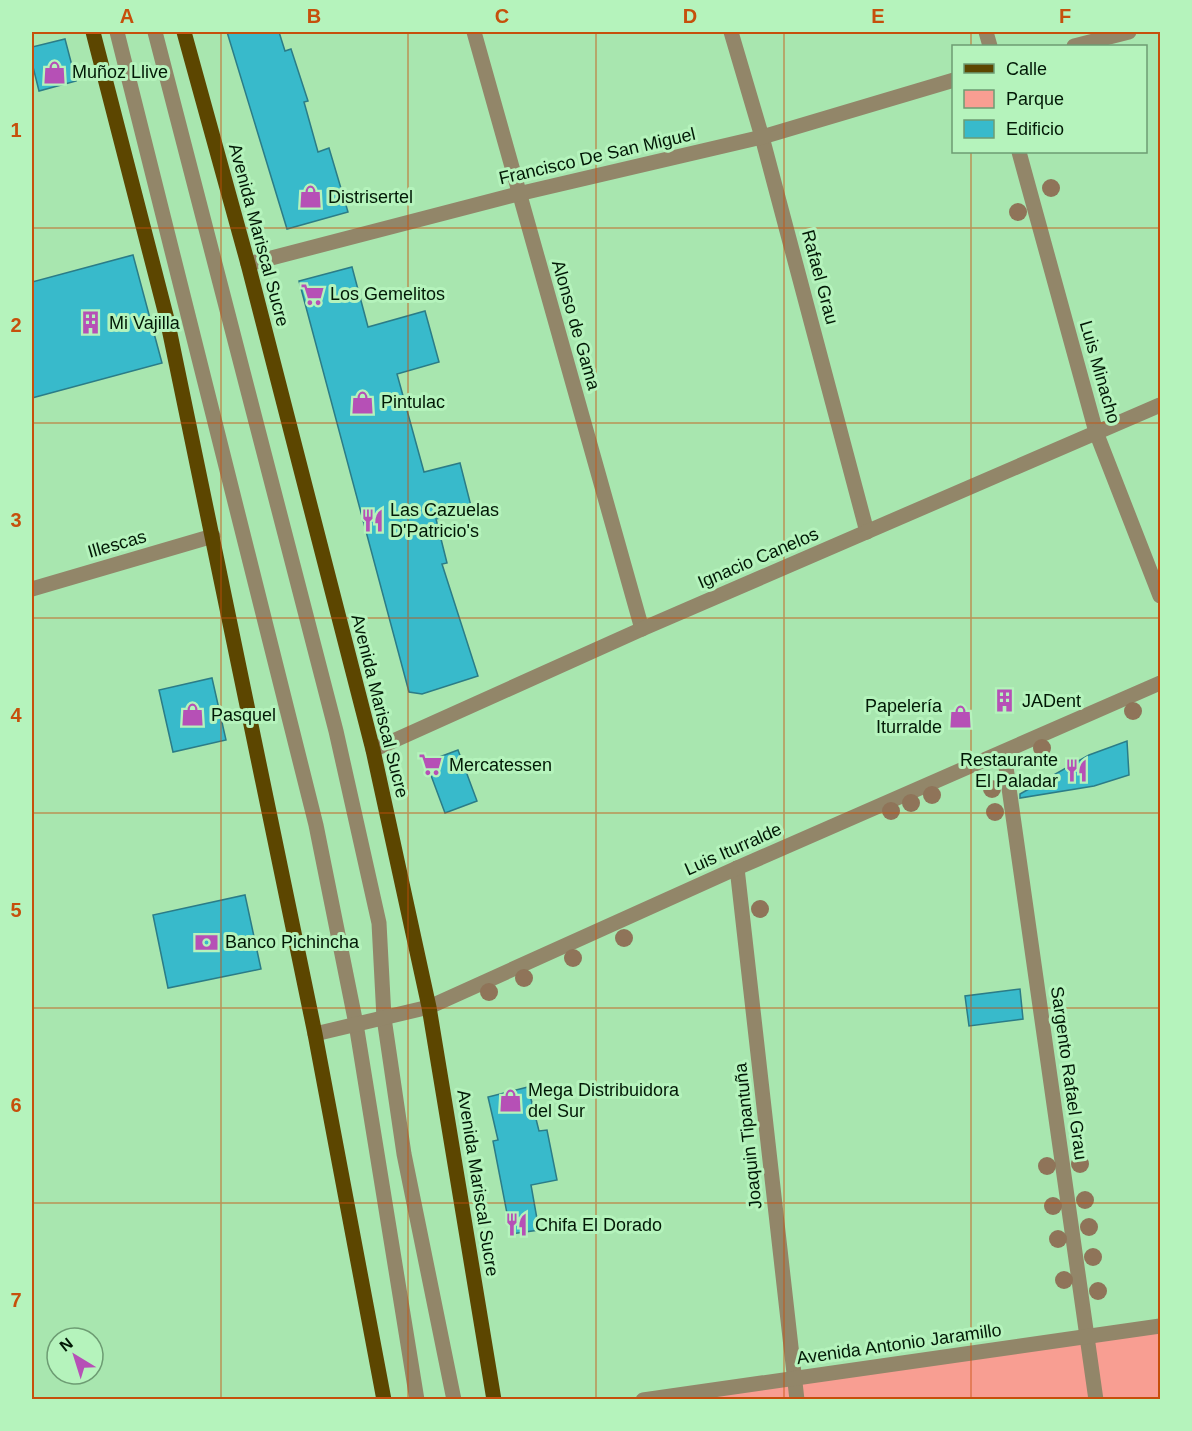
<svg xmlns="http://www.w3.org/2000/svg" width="1192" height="1431" font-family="Arial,sans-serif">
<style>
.green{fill:#f89e92}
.building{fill:#38bacb;stroke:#2b7c87;stroke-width:1.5}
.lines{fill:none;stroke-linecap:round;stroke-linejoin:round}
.service{stroke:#928669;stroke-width:15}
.minor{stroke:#928669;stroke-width:15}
.primary{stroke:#5c4600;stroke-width:15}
.tree{fill:#8f7459}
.grid{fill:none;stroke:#c64f0b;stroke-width:1.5;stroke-opacity:0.55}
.labels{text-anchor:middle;stroke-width:6;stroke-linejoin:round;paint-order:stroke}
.poi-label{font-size:18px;fill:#021906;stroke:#b5f3bc;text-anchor:start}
.street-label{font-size:18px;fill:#021906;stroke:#b5f3bc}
.neatline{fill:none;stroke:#c64f0b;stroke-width:2}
.grid-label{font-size:20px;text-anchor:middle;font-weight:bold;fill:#c64f0b}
</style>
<rect width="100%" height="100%" fill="#a8e6af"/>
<!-- green -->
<polygon class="green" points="1160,1326 1160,1399 643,1400"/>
<!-- building -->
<g class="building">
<polygon points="227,32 279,32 285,51 291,49 308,101 304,102 318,152 329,148 348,212 287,229"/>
<polygon points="65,39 76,81 39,91 32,63 32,47"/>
<polygon points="133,255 162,363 32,398 32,282"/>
<polygon points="352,267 368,327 425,311 439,362 397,374 424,472 460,463 472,510 436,519 447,563 442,564 478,676 422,694 409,692 299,281"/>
<polygon points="212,678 226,740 173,752 159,690"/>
<polygon points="1127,741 1129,775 1094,786 1020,798 1020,794 1089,755"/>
<polygon points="458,750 477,801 445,813 426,762"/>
<polygon points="245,895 261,969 168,988 153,915"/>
<polygon points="1020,989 1023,1019 969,1026 965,996"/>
<polygon points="528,1087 539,1131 547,1130 557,1180 531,1185 539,1230 511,1234 493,1141 498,1140 488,1097"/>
</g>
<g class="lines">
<!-- service -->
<g class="service">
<polyline points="117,32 316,825 356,1024 417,1400"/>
<polyline points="155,32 336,731 379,923 384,1018 404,1154 454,1400"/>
</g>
<!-- minor -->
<g class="minor">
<polyline points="474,32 642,629"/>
<polyline points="731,32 762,137 867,532"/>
<polyline points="986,32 990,46"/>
<polyline points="1074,46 1129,32"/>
<polyline points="1019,152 1096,432 1160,596"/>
<polyline points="248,264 518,194 762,137 954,80"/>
<polyline points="32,589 213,536"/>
<polyline points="373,750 642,629 1160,405"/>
<polyline points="1004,753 1096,1400"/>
<polyline points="737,868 797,1400"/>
<polyline points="315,1034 429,1007 737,868 1160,683"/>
<polyline points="643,1400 1160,1326"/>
</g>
<!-- primary -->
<g class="primary">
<polyline points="93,32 167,319 315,1034 384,1400"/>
<polyline points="184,32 248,264 373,750 429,1007 494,1400"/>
</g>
</g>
<!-- trees -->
<g class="tree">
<circle cx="1051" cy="188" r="9"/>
<circle cx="1018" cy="212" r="9"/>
<circle cx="1133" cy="711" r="9"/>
<circle cx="1042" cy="748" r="9"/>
<circle cx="992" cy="789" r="9"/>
<circle cx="932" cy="795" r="9"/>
<circle cx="911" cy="803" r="9"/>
<circle cx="891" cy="811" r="9"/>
<circle cx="995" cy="812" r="9"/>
<circle cx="760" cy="909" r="9"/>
<circle cx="624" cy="938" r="9"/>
<circle cx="573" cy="958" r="9"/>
<circle cx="524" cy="978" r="9"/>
<circle cx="489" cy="992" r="9"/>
<circle cx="1080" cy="1164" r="9"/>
<circle cx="1047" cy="1166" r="9"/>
<circle cx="1085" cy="1200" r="9"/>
<circle cx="1053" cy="1206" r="9"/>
<circle cx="1089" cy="1227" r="9"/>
<circle cx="1058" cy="1239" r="9"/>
<circle cx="1093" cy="1257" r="9"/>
<circle cx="1064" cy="1280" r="9"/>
<circle cx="1098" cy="1291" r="9"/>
</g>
<!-- grid -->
<path class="grid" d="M 221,32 L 221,1400M 408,32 L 408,1400M 596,32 L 596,1400M 784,32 L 784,1400M 971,32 L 971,46M 971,152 L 971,1400M 32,228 L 1160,228M 32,423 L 1160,423M 32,618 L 1160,618M 32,813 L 1160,813M 32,1008 L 1160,1008M 32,1203 L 1160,1203"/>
<!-- icons -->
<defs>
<symbol id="shop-bare" viewBox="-9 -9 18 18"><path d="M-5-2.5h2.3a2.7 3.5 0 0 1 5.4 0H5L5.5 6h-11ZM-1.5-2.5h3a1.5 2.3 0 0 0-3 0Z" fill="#b650b6" stroke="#b5f3bc" stroke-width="2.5" paint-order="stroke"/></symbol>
<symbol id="supermarket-bare" viewBox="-9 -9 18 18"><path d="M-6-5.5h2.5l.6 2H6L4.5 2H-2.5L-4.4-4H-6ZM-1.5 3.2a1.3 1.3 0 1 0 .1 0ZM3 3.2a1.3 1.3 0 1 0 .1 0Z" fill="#b650b6" stroke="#b5f3bc" stroke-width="2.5" paint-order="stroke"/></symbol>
<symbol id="building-bare" viewBox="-9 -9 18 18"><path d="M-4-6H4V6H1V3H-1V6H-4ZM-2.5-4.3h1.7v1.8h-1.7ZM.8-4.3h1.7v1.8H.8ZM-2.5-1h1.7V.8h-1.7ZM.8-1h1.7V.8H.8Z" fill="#b650b6" stroke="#b5f3bc" stroke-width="2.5" paint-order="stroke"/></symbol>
<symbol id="restaurant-bare" viewBox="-9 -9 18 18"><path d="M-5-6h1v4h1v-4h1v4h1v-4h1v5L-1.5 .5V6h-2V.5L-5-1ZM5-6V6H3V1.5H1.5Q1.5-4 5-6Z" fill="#b650b6" stroke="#b5f3bc" stroke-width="2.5" paint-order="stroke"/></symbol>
<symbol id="bank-bare" viewBox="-9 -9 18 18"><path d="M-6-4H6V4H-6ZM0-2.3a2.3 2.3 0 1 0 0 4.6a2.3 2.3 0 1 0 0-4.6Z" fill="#b650b6" stroke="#b5f3bc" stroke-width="2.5" paint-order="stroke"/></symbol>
</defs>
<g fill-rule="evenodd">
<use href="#shop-bare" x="38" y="56" width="33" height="33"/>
<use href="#shop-bare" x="294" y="180" width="33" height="33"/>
<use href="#supermarket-bare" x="296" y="278" width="33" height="33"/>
<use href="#building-bare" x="74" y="306" width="33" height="33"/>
<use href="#shop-bare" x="346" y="386" width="33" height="33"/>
<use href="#restaurant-bare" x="356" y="504" width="33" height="33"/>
<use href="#building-bare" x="988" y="684" width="33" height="33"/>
<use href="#shop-bare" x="176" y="698" width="33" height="33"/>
<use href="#shop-bare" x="944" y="700" width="33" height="33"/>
<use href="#supermarket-bare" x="414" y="748" width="33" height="33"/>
<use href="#restaurant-bare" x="1060" y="754" width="33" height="33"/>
<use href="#bank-bare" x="190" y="926" width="33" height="33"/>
<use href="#shop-bare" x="494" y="1084" width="33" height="33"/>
<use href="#restaurant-bare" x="500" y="1208" width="33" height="33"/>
</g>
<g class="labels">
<!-- poi labels -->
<g class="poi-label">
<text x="72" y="78">Muñoz Llive</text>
<text x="328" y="203">Distrisertel</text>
<text x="330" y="300">Los Gemelitos</text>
<text x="109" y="329">Mi Vajilla</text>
<text x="381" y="408">Pintulac</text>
<text x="390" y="516">Las Cazuelas<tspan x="390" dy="21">D'Patricio's</tspan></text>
<text x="1022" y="707">JADent</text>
<text x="942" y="712" text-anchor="end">Papelería<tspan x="942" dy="21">Iturralde</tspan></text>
<text x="211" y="721">Pasquel</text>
<text x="1058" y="766" text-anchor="end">Restaurante<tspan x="1058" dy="21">El Paladar</tspan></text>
<text x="449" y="771">Mercatessen</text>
<text x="225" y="948">Banco Pichincha</text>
<text x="528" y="1096">Mega Distribuidora<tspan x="528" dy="21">del Sur</tspan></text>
<text x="535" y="1231">Chifa El Dorado</text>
</g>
<!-- street labels -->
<g class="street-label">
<text transform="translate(597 156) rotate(-13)" y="6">Francisco De San Miguel</text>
<text transform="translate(259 235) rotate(75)" y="6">Avenida Mariscal Sucre</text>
<text transform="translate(820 277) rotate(75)" y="6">Rafael Grau</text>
<text transform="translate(576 325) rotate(74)" y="6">Alonso de Gama</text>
<text transform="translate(1100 372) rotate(74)" y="6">Luis Minacho</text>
<text transform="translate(117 544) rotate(-16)" y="6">Illescas</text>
<text transform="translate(758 558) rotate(-23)" y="6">Ignacio Canelos</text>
<text transform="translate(380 706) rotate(76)" y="6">Avenida Mariscal Sucre</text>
<text transform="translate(733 849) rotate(-24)" y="6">Luis Iturralde</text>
<text transform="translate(1069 1073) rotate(82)" y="6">Sargento Rafael Grau</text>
<text transform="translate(748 1136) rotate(-96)" y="6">Joaquin Tipantuña</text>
<text transform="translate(478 1183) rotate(81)" y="6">Avenida Mariscal Sucre</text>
<text transform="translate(899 1344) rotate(-8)" y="6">Avenida Antonio Jaramillo</text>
</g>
</g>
<!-- border -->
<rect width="1192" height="1431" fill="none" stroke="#b5f3bc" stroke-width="66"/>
<!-- legend -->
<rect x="952" y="45" width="195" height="108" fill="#b5f3bc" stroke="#6d9c73" stroke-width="1.5"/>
<rect x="964" y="64" width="30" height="9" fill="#5c4600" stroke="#6d9c73" stroke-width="1.5"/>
<text x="1006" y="75" font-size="18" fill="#021906">Calle</text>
<rect x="964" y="90" width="30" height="18" fill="#f89e92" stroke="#6d9c73" stroke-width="1.5"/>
<text x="1006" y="105" font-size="18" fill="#021906">Parque</text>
<rect x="964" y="120" width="30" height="18" fill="#38bacb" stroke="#6d9c73" stroke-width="1.5"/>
<text x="1006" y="135" font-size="18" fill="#021906">Edificio</text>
<!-- north arrow -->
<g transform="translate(75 1356) rotate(322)"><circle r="28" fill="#b5f3bc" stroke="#6d9c73" stroke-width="1.5"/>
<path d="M0-4.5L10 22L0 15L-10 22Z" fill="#b650b6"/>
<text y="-9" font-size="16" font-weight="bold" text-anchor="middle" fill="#021906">N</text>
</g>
<rect x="33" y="33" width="1126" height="1365" class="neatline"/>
<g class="grid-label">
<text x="127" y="23">A</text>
<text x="314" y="23">B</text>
<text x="502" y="23">C</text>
<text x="690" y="23">D</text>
<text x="878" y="23">E</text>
<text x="1065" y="23">F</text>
<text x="16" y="137">1</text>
<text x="16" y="332">2</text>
<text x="16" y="527">3</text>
<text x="16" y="722">4</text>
<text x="16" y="917">5</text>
<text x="16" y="1112">6</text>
<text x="16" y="1307">7</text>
</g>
</svg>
